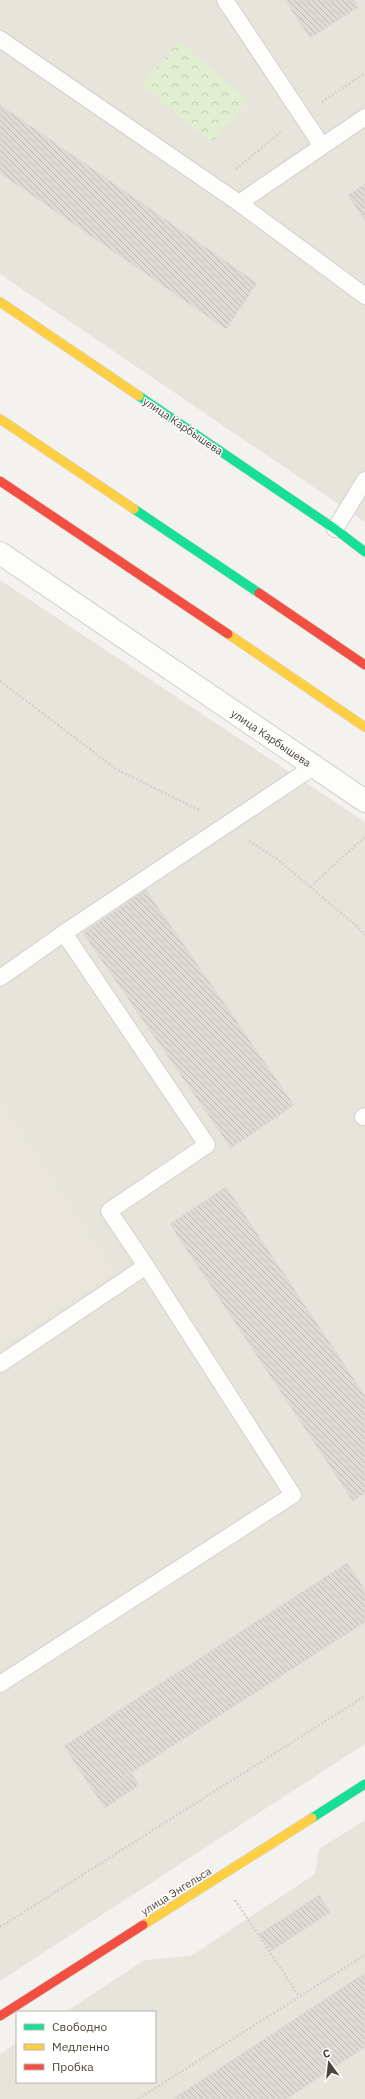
<svg xmlns="http://www.w3.org/2000/svg" width="365" height="2099" font-family="'IBM Plex Sans',sans-serif">
<style>
.residential{fill:#e7e4dc}
.education{fill:#eae5da}
.forest{fill:url(#forest-crowns)}
.building{fill:url(#building-back-hatch);stroke:#dcd9d4}
.lines{fill:none;stroke-linecap:round;stroke-linejoin:round}
.lane-casing{stroke:#d2d0cb;stroke-width:18}
.street-casing{stroke:#d2d0cb;stroke-width:24}
.fast-casing{stroke:#d3cfc5;stroke-width:10}
.slow-casing{stroke:#d3cfc5;stroke-width:10}
.jam-casing{stroke:#d3cfc5;stroke-width:10}
.path{stroke:#d3d2cc;stroke-width:2.5;stroke-dasharray:2 2;stroke-linecap:butt}
.lane{stroke:#fdfdfc;stroke-width:16}
.street{stroke:#fdfdfc;stroke-width:22}
.fast{stroke:#16e098;stroke-width:9}
.slow{stroke:#ffcf43;stroke-width:9}
.jam{stroke:#f24e42;stroke-width:9}
.labels{text-anchor:middle;stroke-width:3;stroke-linejoin:round;paint-order:stroke}
.street-label{font-size:11px;fill:#4b4439;stroke:#fff}
</style>
<defs>
<pattern id="forest-crowns" width="20" height="18" patternUnits="userSpaceOnUse"><rect width="20" height="18" fill="#e1eecf"/><path d="M2 6a3 3 0 1 1 6 0M12 15a3 3 0 1 1 6 0" fill="none" stroke="#c3cdb2"/></pattern>
<pattern id="building-back-hatch" width="6" height="6" patternUnits="userSpaceOnUse"><rect width="6" height="6" fill="#dedbd6"/><path d="M-1 5l2 2M0 0l6 6M5-1l2 2" fill="none" stroke="#c0bdb8"/></pattern>
</defs>
<rect width="100%" height="100%" fill="#f4f2ee"/>
<!-- residential -->
<g class="residential">
<polygon points="0,0 365,0 365,522 0,274"/>
<polygon points="0,580 365,822 365,1744 0,1981"/>
<polygon points="365,1820 365,2099 0,2099 0,2054 17,2043 17,2082 155,2082 155,2012 65,2012 145,1960 191,1956 315,1874 319,1849"/>
</g>
<!-- education -->
<polygon class="education" points="0,1098 116,1272 0,1348"/>
<!-- forest -->
<polygon class="forest" points="179,41 248,100 212,143 142,85"/>
<!-- building -->
<g class="building">
<polygon points="285,0 354,0 358,7 310,38"/>
<polygon points="0,105 257,283 226,329 0,173"/>
<polygon points="365,184 365,221 348,195"/>
<polygon points="146,890 294,1105 231,1148 83,933"/>
<polygon points="226,1187 365,1396 365,1493 353,1501 170,1224"/>
<polygon points="347,1563 365,1590 365,1622 96,1795 64,1746"/>
<polygon points="131,1773 139,1785 105,1808 96,1795"/>
<polygon points="319,1895 330,1912 300,1932 289,1915"/>
<polygon points="289,1915 300,1932 271,1951 259,1934"/>
<polygon points="365,1973 365,2047 286,2099 173,2099"/>
</g>
<g class="lines">
<defs>
<g id="lane">
<polyline points="225,0 322,146"/>
<polyline points="0,39 239,203 365,117"/>
<polyline points="239,203 365,296"/>
<polyline points="335,529 365,480"/>
<polyline points="0,978 64,933"/>
<polyline points="363,1117 365,1116"/>
<polyline points="0,1364 146,1266 109,1211 207,1145 64,933 313,767"/>
<polyline points="0,1684 293,1495 146,1266"/>
</g>
<polyline id="street" points="0,553 365,801"/>
<g id="fast">
<polyline points="139,396 335,529 365,552"/>
<polyline points="134,509 259,593"/>
<polyline points="312,1818 365,1784"/>
</g>
<g id="slow">
<polyline points="0,302 139,396"/>
<polyline points="0,419 134,509"/>
<polyline points="228,634 365,727"/>
<polyline points="143,1925 312,1818"/>
</g>
<g id="jam">
<polyline points="0,481 228,634"/>
<polyline points="259,593 365,665"/>
<polyline points="0,2016 143,1925"/>
</g>
</defs>
<!-- lane casing -->
<use href="#lane" class="lane-casing"/>
<!-- street casing -->
<use href="#street" class="street-casing"/>
<!-- fast casing -->
<use href="#fast" class="fast-casing"/>
<!-- slow casing -->
<use href="#slow" class="slow-casing"/>
<!-- jam casing -->
<use href="#jam" class="jam-casing"/>
<!-- path -->
<g class="path">
<polyline points="322,102 365,73"/>
<polyline points="236,169 281,132"/>
<polyline points="0,681 116,769 201,811"/>
<polyline points="249,841 276,858 354,924 365,935"/>
<polyline points="310,887 365,837"/>
<polyline points="235,1900 299,1996"/>
<polyline points="0,1927 365,1696"/>
<polyline points="138,2099 365,1955"/>
</g>
<!-- lane -->
<use href="#lane" class="lane"/>
<!-- street -->
<use href="#street" class="street"/>
<!-- fast -->
<use href="#fast" class="fast"/>
<!-- slow -->
<use href="#slow" class="slow"/>
<!-- jam -->
<use href="#jam" class="jam"/>
</g>
<g class="labels">
<!-- street labels -->
<g class="street-label">
<text transform="translate(183 426) rotate(34)" y="4">улица Карбышева</text>
<text transform="translate(271 738) rotate(34)" y="4">улица Карбышева</text>
<text transform="translate(176 1891) rotate(-32)" y="4">улица Энгельса</text>
</g>
</g>
<!-- legend -->
<rect x="16" y="2011" width="140" height="72" fill="#ffffff" stroke="#b7b4b0"/>
<rect x="24" y="2024" width="20" height="6" fill="#16e098" stroke="#b7b4b0"/>
<text x="52" y="2031" font-size="12" fill="#4b4439">Свободно</text>
<rect x="24" y="2044" width="20" height="6" fill="#ffcf43" stroke="#b7b4b0"/>
<text x="52" y="2051" font-size="12" fill="#4b4439">Медленно</text>
<rect x="24" y="2064" width="20" height="6" fill="#f24e42" stroke="#b7b4b0"/>
<text x="52" y="2071" font-size="12" fill="#4b4439">Пробка</text>
<!-- north arrow -->
<g transform="translate(329 2063) rotate(345)" stroke="#ffffff" stroke-width="3" paint-order="stroke">
<path d="M0-3L7 15L0 10L-7 15Z" fill="#4b4439"/>
<text y="-6" font-size="11" font-weight="bold" text-anchor="middle" fill="#4b4439">С</text>
</g>
</svg>
